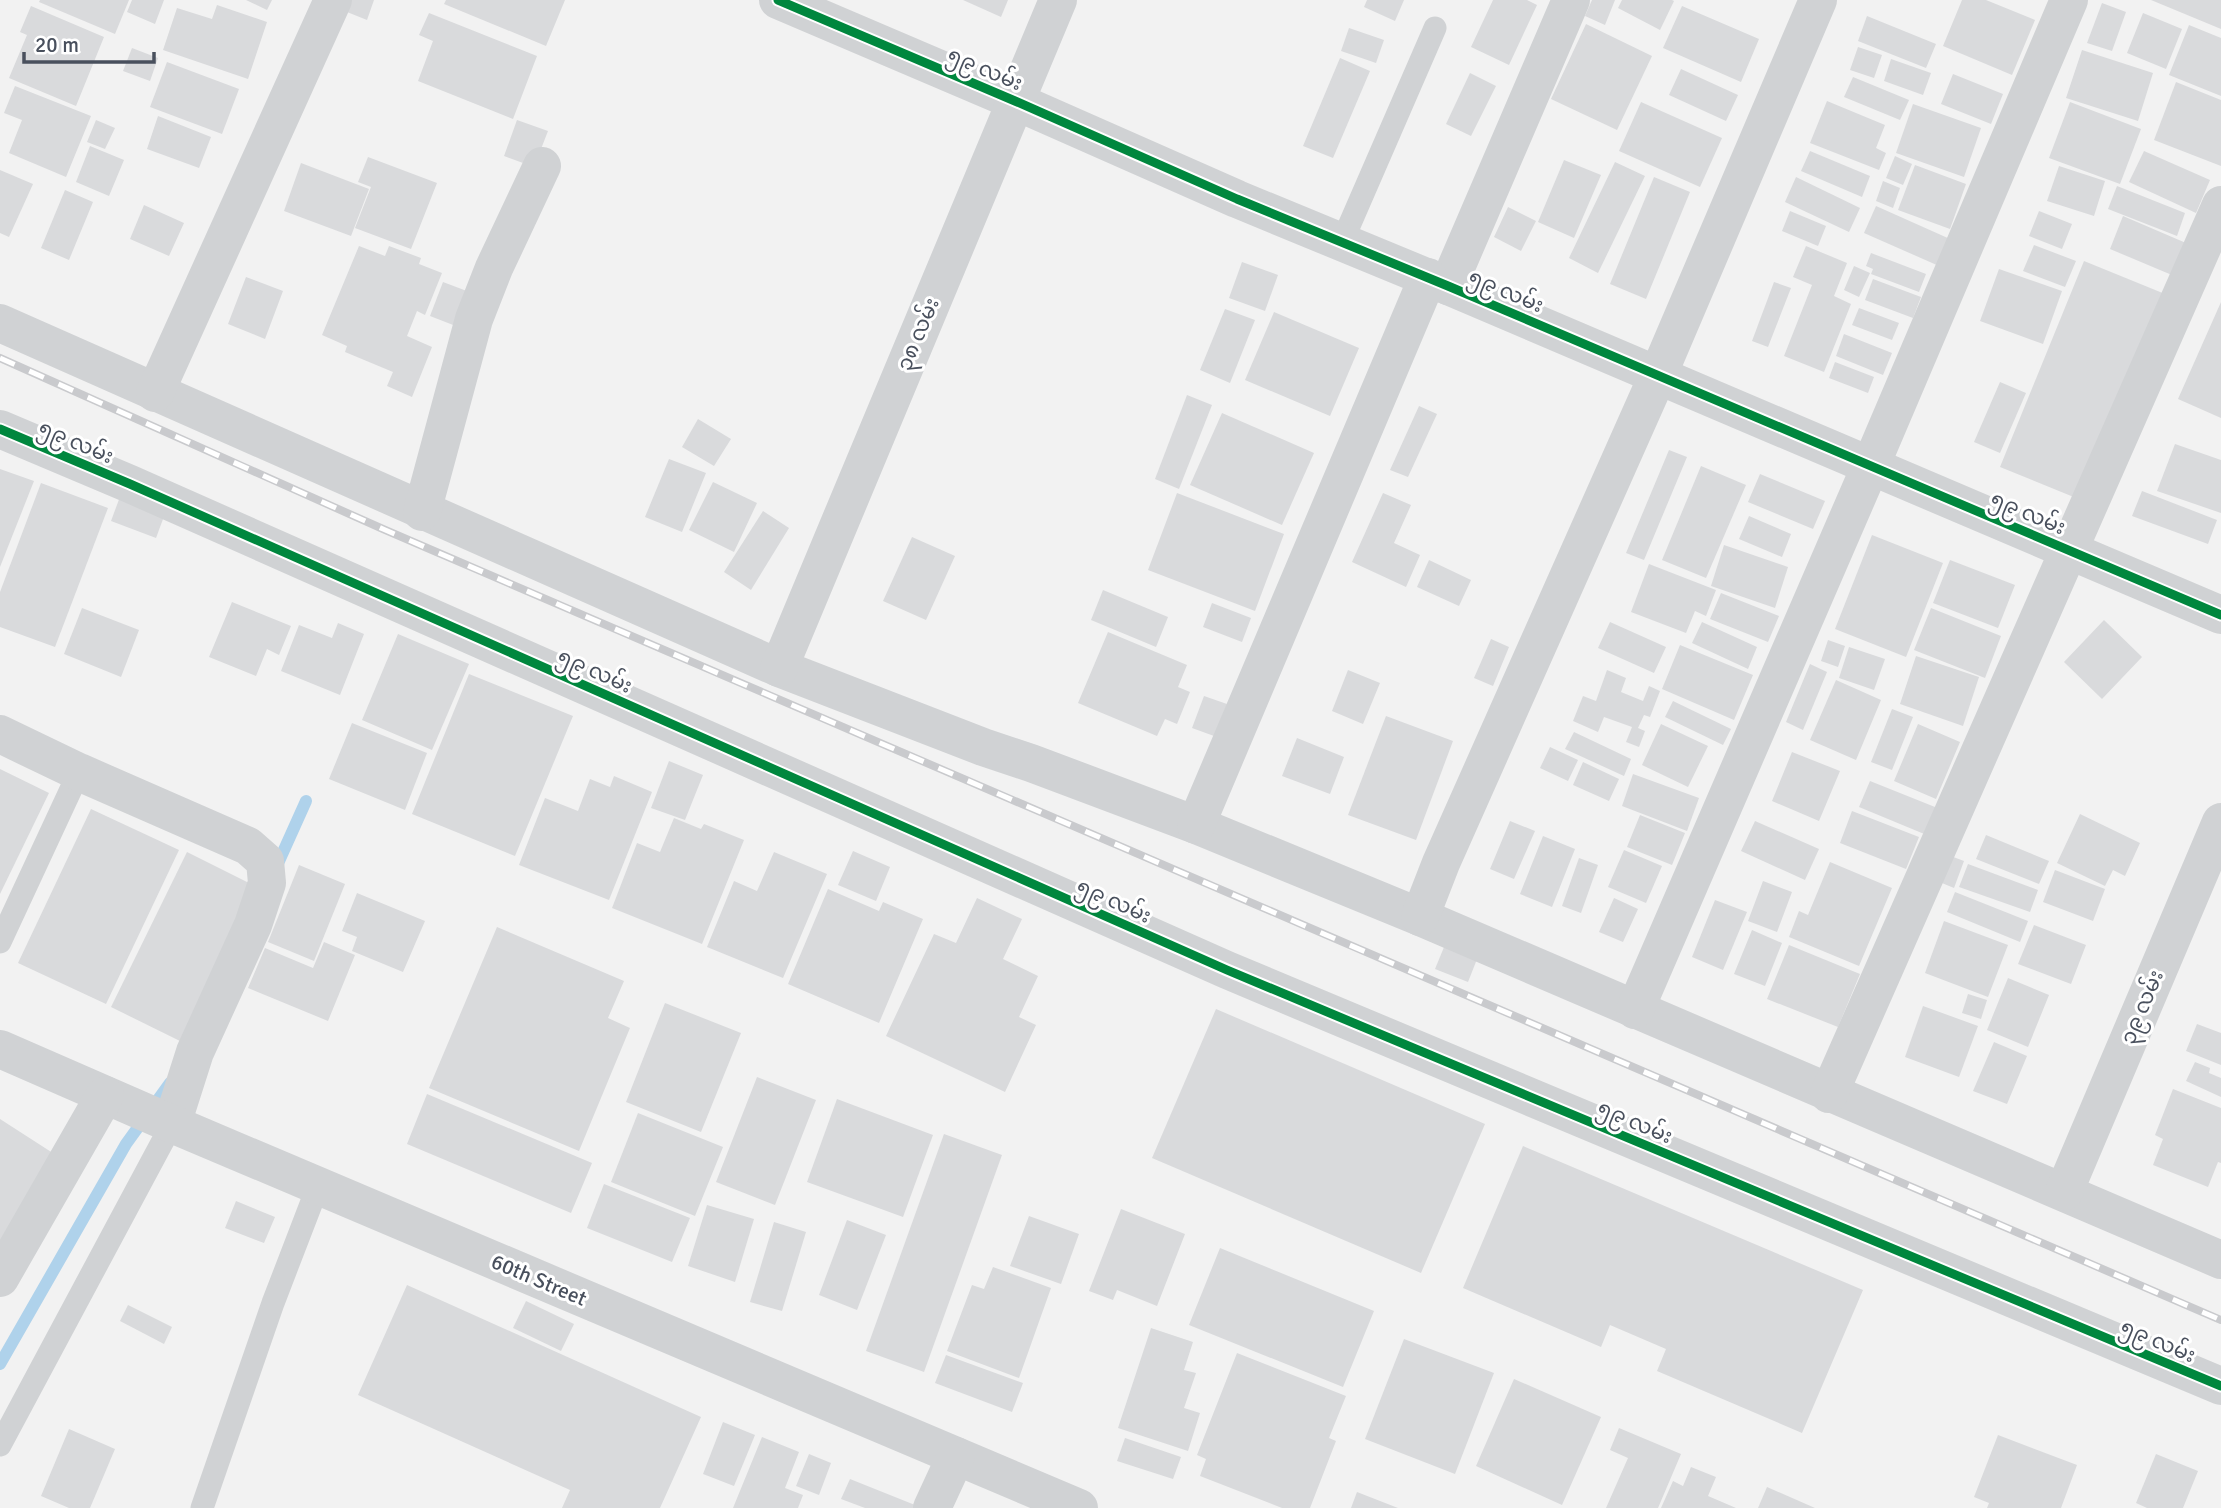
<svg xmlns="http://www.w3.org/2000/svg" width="2221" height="1508" font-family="Signika,'Noto Sans Myanmar',sans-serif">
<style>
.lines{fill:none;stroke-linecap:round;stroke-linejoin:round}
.stream{stroke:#afd2eb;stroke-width:12}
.building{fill:#d9dadc}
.service{stroke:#d0d2d4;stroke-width:23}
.minor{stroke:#d0d2d4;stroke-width:38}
.rail-casing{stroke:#c9cacd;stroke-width:8}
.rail{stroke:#fff;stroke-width:5;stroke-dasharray:16;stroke-linecap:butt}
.cycleway-casing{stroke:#fff;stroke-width:13}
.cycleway{stroke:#00873e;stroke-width:9}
.labels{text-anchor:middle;stroke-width:6;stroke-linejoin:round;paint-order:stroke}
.street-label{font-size:21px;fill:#49505d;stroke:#fff}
</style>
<rect width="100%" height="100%" fill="#f2f2f2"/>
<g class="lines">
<!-- stream -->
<g class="stream">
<polyline points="275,870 306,801"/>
<polyline points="0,1364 126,1144 170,1083"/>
</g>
</g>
<!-- building -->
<g class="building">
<polygon points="40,0 129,0 115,34 39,2"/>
<polygon points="132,0 164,0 155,24 127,12"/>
<polygon points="246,0 272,0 267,10"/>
<polygon points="346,0 374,0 367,20 342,10"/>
<polygon points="446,0 565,0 546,46 444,4"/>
<polygon points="963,0 1008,0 1001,17"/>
<polygon points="1367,0 1404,0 1395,21 1364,7"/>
<polygon points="1493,0 1527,0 1537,5 1509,65 1471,47"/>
<polygon points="1592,0 1615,0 1605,25 1585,16"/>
<polygon points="1622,0 1672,0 1674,1 1660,30 1618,8"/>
<polygon points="1962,0 1986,0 2035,20 2012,75 1943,46"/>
<polygon points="2151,0 2221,0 2221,29"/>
<polygon points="2102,3 2126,12 2112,51 2087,43"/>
<polygon points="217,5 267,22 248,79 163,50 177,8 212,19"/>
<polygon points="31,6 104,37 76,106 9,78 27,35 20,32"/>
<polygon points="1682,6 1759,39 1741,82 1663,48"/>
<polygon points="429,13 537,56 513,119 418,81 433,41 419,35"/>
<polygon points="2143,13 2182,29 2166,69 2127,53"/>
<polygon points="1867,16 1936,44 1926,68 1858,41"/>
<polygon points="1586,24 1652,56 1617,130 1551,99"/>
<polygon points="2189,25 2221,38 2221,96 2169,75"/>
<polygon points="1349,28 1384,40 1376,63 1341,51"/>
<polygon points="1858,47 1882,55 1874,78 1850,70"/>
<polygon points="132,48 158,58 150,81 123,71"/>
<polygon points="2082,50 2153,73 2138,121 2066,98"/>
<polygon points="1340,58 1370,71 1333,158 1303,146"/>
<polygon points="1891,59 1931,73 1923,95 1884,81"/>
<polygon points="167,62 239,89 222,134 150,107"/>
<polygon points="1681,69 1738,95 1726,121 1669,95"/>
<polygon points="1470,73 1496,86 1471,136 1446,124"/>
<polygon points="1953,74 2003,94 1991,124 1941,104"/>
<polygon points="1853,77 1909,100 1900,120 1844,97"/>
<polygon points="2176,82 2221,100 2221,166 2154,140"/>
<polygon points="15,86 91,116 66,177 9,153 22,120 4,113"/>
<polygon points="1827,101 1885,125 1876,148 1886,153 1879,170 1810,143"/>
<polygon points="1641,102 1722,138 1700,187 1619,151"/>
<polygon points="2070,102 2141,129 2120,184 2049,158"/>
<polygon points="1913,104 1981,128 1964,177 1896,153"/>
<polygon points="158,116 211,137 199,168 147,149"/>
<polygon points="96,120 115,128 105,149 87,142"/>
<polygon points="517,120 548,131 534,167 504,156"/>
<polygon points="90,146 124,160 109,196 76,182"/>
<polygon points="1810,151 1870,176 1862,197 1801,171"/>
<polygon points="2144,151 2210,180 2196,213 2129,182"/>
<polygon points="1895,156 1912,164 1903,185 1886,178"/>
<polygon points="368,157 437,183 411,249 355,228 371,187 358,182"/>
<polygon points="1564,160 1601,175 1574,238 1538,222"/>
<polygon points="1615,162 1645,176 1598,273 1569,258"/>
<polygon points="301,163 369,189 351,236 284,211"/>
<polygon points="1915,165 1966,184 1950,229 1898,210"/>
<polygon points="2059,166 2105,181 2094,216 2047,201"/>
<polygon points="0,170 33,184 9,237 0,233"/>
<polygon points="1654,177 1690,192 1646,299 1610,284"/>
<polygon points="1796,177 1860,208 1849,232 1785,202"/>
<polygon points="1883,181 1900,188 1893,208 1876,201"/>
<polygon points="2117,186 2185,213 2177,236 2108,209"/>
<polygon points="65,190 93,202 69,260 41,248"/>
<polygon points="144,205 184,223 169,256 130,239"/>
<polygon points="1876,206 1950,239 1939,266 1864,233"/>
<polygon points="1508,207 1536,221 1521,251 1494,237"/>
<polygon points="1790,211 1826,226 1818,246 1782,231"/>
<polygon points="2039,211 2072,224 2062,249 2029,236"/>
<polygon points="2123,216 2193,246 2179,278 2110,249"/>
<polygon points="2034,245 2076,261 2065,287 2023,271"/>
<polygon points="359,246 385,256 389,246 421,258 419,264 442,273 425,315 417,311 407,336 432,347 412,397 387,386 393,372 345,352 347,346 322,335"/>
<polygon points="1806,246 1847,263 1834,296 1851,304 1824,372 1784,356 1812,285 1793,277"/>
<polygon points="1871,253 1926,274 1919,292 1871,274 1873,269 1866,266"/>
<polygon points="2084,261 2165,294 2081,500 2000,467"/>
<polygon points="1242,262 1278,275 1265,311 1229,298"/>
<polygon points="1854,266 1870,273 1859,297 1844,290"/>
<polygon points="1999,269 2062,291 2043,344 1980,321"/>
<polygon points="246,277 283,291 265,339 228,324"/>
<polygon points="1873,279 1921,297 1913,318 1865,300"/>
<polygon points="443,282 480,296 466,330 430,316"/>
<polygon points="1774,282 1791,288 1768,347 1752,341"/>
<polygon points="2221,302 2221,418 2178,399"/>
<polygon points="1859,308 1899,323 1892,340 1852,325"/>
<polygon points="1225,309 1255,320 1230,383 1200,370"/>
<polygon points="1274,312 1359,348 1330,416 1245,380"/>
<polygon points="1844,334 1892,353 1883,375 1836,356"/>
<polygon points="1835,362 1874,377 1868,393 1829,378"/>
<polygon points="2000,382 2026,393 2000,453 1974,442"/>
<polygon points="1187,395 1212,405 1179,489 1155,479"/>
<polygon points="1419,406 1437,414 1408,477 1390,470"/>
<polygon points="1222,413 1314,453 1282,525 1190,485"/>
<polygon points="698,419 731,439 714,466 682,447"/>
<polygon points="2175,444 2221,460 2221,513 2157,491"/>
<polygon points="1669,450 1687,457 1644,560 1626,553"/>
<polygon points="669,459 706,473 682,532 645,517"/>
<polygon points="1701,466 1746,485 1706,578 1662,560"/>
<polygon points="0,469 34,481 0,567"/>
<polygon points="1760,474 1825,501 1813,529 1748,502"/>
<polygon points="713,482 757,503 734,552 689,530"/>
<polygon points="41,483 108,508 55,647 0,627 0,592"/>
<polygon points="2142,491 2217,520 2208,544 2132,516"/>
<polygon points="1177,493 1284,534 1255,611 1148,570"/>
<polygon points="1383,493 1411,505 1394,543 1420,555 1406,587 1352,562"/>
<polygon points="121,494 166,511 156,538 111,521"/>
<polygon points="763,511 789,528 751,590 724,572"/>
<polygon points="1749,516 1791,534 1782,557 1739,539"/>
<polygon points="1872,535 1943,563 1906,657 1835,629"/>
<polygon points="912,537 955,556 926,620 883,601"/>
<polygon points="1724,545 1788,567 1775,608 1711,586"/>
<polygon points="1429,560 1471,580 1459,606 1417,587"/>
<polygon points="1950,560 2015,585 1998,628 1933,603"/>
<polygon points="1649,564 1716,590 1706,616 1695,611 1686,633 1631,612"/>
<polygon points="1103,590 1168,617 1156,647 1091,620"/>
<polygon points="1721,593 1779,616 1768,642 1710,619"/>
<polygon points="232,602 291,626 279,655 267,649 256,676 209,657"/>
<polygon points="1212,603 1251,618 1242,642 1203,627"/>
<polygon points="82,608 139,630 121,677 64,654"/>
<polygon points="1931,608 2001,636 1985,678 1914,650"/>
<polygon points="2104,620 2142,657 2102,699 2064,662"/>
<polygon points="1610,622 1666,647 1654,673 1598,648"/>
<polygon points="1702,622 1757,647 1748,669 1692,643"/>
<polygon points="338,623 364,634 340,695 281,671 299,625 332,638"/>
<polygon points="1108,632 1187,665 1178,687 1190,692 1177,724 1165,719 1157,736 1078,703"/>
<polygon points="398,634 469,664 432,750 362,720"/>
<polygon points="1491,639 1509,647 1493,686 1474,678"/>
<polygon points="1828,640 1845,646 1838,667 1821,661"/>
<polygon points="1680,645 1753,675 1734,720 1662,689"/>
<polygon points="1849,647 1885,659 1874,690 1839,678"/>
<polygon points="1916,656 1979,677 1963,726 1900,704"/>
<polygon points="1810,664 1827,672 1803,730 1786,722"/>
<polygon points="1348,670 1380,683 1363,724 1332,711"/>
<polygon points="1607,670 1626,678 1621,692 1643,701 1649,686 1660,691 1650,717 1644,715 1638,728 1645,731 1639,747 1626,742 1632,727 1604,717 1598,732 1573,721 1583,696 1596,701"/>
<polygon points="469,674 573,716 515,856 412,814"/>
<polygon points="1836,680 1881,700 1856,760 1810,740"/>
<polygon points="1204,696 1227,704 1214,736 1192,728"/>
<polygon points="1673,701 1731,729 1723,745 1665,717"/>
<polygon points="1892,709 1913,717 1892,770 1871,762"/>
<polygon points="1386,716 1453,741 1416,840 1348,815"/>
<polygon points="352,723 427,753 405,810 329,779"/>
<polygon points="1661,724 1708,746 1688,787 1642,765"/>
<polygon points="1918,724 1960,742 1936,799 1894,781"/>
<polygon points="1574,732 1631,759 1624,776 1565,749"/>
<polygon points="1297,738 1344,757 1330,794 1282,776"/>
<polygon points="1550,747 1578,760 1568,781 1540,768"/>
<polygon points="1792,752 1840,771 1819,821 1772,801"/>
<polygon points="669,761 703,775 685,820 651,808"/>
<polygon points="1583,762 1619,779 1609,801 1573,785"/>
<polygon points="0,769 49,793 0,894"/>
<polygon points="1633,774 1699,798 1687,831 1622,806"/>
<polygon points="614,776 652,792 609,900 519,865 545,798 578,811 590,779 610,787"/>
<polygon points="1870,781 1940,809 1929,836 1859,807"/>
<polygon points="91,809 179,850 106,1004 18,963"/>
<polygon points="1852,811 1919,837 1906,869 1840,843"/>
<polygon points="2080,814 2140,843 2125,876 2113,870 2105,886 2057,863"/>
<polygon points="1640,815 1685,833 1672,865 1627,847"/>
<polygon points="674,818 701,829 704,824 744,840 702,944 612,908 637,843 660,852"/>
<polygon points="1510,821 1535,831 1514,879 1490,869"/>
<polygon points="1755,821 1819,849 1805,880 1741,851"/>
<polygon points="1986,835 2049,861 2039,884 1976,859"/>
<polygon points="1543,836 1575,849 1552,907 1520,894"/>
<polygon points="1624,850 1662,866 1646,903 1608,887"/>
<polygon points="853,851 890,867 876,901 838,885"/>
<polygon points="187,852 257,887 182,1042 111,1007"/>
<polygon points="774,852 827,874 783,978 707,947 734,881 757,891"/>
<polygon points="1948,855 1964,861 1954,888 1937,881"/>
<polygon points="1579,858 1598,865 1581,913 1562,906"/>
<polygon points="1830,862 1892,888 1859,966 1789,937 1799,911 1808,915"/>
<polygon points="1968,864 2038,890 2030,912 1959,887"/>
<polygon points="299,865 345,884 314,961 268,942"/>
<polygon points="2055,870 2105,889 2093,921 2043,902"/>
<polygon points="1763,881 1792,892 1777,932 1748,921"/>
<polygon points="828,889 879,911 883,902 923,919 879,1023 788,984"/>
<polygon points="1955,892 2028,921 2020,942 1947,912"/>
<polygon points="357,893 425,921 403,972 352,951 357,937 342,931"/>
<polygon points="977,898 1022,919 1003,959 1038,976 1019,1017 1036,1025 1005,1092 886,1036 934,934 956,943"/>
<polygon points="1614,898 1638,909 1623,942 1599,932"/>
<polygon points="1715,900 1747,912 1723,970 1692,957"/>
<polygon points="1944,921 2008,945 1988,997 1925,973"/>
<polygon points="2034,925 2086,945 2071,984 2018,964"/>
<polygon points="497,927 624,981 608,1018 630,1028 579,1151 429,1088"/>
<polygon points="1752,930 1782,943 1765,986 1734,974"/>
<polygon points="1449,935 1481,949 1468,982 1435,969"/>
<polygon points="324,942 355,955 328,1021 248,988 265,948 313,968"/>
<polygon points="1789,945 1860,974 1838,1027 1767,999"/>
<polygon points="2008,978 2049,995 2028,1047 1987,1030"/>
<polygon points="1968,994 1987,1000 1981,1019 1962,1013"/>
<polygon points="665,1003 741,1033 701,1132 626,1102"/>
<polygon points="1923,1006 1978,1026 1959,1077 1905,1057"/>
<polygon points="1216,1009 1485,1124 1421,1273 1152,1158"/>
<polygon points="2197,1024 2221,1033 2221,1065 2186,1051"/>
<polygon points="1994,1042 2027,1056 2007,1104 1973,1091"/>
<polygon points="2195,1062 2210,1068 2209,1073 2221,1078 2221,1097 2186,1081"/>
<polygon points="757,1077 816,1100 775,1205 716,1182"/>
<polygon points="2173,1089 2221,1108 2221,1163 2218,1162 2208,1187 2153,1165 2163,1139 2155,1135"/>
<polygon points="427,1094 592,1163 571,1213 407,1144"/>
<polygon points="837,1099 933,1135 903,1217 807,1182"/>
<polygon points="638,1113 723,1147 695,1216 611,1182"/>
<polygon points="0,1119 59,1157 0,1249"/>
<polygon points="944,1134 1002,1155 924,1372 866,1351"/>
<polygon points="1523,1146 1863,1290 1802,1433 1657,1371 1666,1349 1610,1325 1601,1347 1463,1288"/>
<polygon points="604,1184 690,1218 672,1262 587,1228"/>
<polygon points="236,1201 275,1217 264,1243 225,1228"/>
<polygon points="707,1205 754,1219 735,1282 688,1266"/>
<polygon points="1121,1209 1185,1234 1157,1306 1117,1290 1113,1300 1089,1291"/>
<polygon points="1029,1216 1079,1234 1061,1284 1010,1266"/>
<polygon points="847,1220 886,1235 857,1310 819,1295"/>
<polygon points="774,1222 806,1232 782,1311 750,1302"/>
<polygon points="1220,1248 1374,1311 1343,1387 1189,1325"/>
<polygon points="993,1267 1051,1288 1019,1378 947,1351 972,1285 984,1289"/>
<polygon points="407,1285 701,1417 660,1508 562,1508 570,1490 358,1395"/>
<polygon points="526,1301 574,1324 561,1351 513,1328"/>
<polygon points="128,1305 172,1327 164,1344 120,1321"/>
<polygon points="1151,1328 1193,1342 1184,1370 1196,1373 1184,1408 1200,1413 1188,1451 1118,1428"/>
<polygon points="1404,1339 1494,1373 1455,1474 1365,1439"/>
<polygon points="1237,1353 1346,1396 1329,1438 1336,1441 1310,1508 1282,1508 1200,1476 1206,1459 1197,1455"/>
<polygon points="946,1355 1023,1383 1012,1412 935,1383"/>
<polygon points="1514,1379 1601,1417 1562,1505 1476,1466"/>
<polygon points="723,1422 755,1435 734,1486 703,1474"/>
<polygon points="1619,1428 1681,1454 1658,1508 1606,1508 1628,1458 1610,1450"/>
<polygon points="69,1429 115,1449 90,1508 69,1508 41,1496"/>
<polygon points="1998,1435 2077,1465 2061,1508 1987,1508 1989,1503 1974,1497"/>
<polygon points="762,1437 799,1452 785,1488 803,1495 798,1508 733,1508"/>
<polygon points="1125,1438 1181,1457 1173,1479 1117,1461"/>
<polygon points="809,1454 831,1463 819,1495 796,1486"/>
<polygon points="2156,1454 2198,1471 2183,1508 2147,1508 2136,1503"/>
<polygon points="1691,1467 1716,1477 1708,1496 1736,1508 1661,1508 1673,1481 1683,1486"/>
<polygon points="850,1479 915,1505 914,1508 865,1508 841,1499"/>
<polygon points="1767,1487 1815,1508 1758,1508"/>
<polygon points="1357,1492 1398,1508 1351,1508"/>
</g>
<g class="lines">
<!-- service -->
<g class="service">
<polyline points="1342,242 1435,28"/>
<polyline points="0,942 79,772"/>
<polyline points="0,1445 172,1124"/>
<polyline points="202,1508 273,1303 318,1186"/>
</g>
<!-- minor -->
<g class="minor">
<polyline points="778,0 1015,101 1237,199 1448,286 2221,615"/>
<polyline points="1448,286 1571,0"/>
<polyline points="0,323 779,668 983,747 1031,763 1196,825 1420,917 2221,1260"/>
<polyline points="155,393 333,0"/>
<polyline points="0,429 130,484 1227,970 2221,1386"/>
<polyline points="422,512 474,319 494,268 542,166"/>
<polyline points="779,668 1058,0"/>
<polyline points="0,734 79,772 248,846 265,861 267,883 253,925 195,1052 172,1124"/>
<polyline points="1196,825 1428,277"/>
<polyline points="1420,917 1441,863 1658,375 1818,0"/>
<polyline points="1635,1010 1871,465 2069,0"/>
<polyline points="0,1049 172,1124 1079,1508"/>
<polyline points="1829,1094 2221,205"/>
<polyline points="2064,1192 2221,822"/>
<polyline points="0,1278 105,1095"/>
<polyline points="932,1508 956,1456"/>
</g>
<defs>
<polyline id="rail" points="0,358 383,529 2221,1320"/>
</defs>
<!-- rail casing -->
<use href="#rail" class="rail-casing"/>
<!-- rail -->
<use href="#rail" class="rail"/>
<defs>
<g id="cycleway">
<polyline points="778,0 1015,101 1237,199 1448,286 2221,615"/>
<polyline points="0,429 130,484 1227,970 2221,1386"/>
</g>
</defs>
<!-- cycleway casing -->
<use href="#cycleway" class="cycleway-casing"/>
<!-- cycleway -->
<use href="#cycleway" class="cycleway"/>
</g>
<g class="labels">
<!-- street labels -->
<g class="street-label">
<text transform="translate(985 69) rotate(23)" y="7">၅၉ လမ်း</text>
<text transform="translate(1506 291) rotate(23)" y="7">၅၉ လမ်း</text>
<text transform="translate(918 334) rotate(-67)" y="7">၃၈ လမ်း</text>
<text transform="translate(76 442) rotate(23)" y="7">၅၉ လမ်း</text>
<text transform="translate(2028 513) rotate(23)" y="7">၅၉ လမ်း</text>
<text transform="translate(595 671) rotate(24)" y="7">၅၉ လမ်း</text>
<text transform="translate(1114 901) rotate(24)" y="7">၅၉ လမ်း</text>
<text transform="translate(2142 1007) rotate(-67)" y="7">၃၉ လမ်း</text>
<text transform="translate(1635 1122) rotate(23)" y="7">၅၉ လမ်း</text>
<text transform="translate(539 1280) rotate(23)" y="7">60th Street</text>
<text transform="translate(2158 1341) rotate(23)" y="7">၅၉ လမ်း</text>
</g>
</g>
<!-- scale -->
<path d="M24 52v10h130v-10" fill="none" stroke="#49505d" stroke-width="3.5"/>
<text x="35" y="52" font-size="21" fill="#49505d" stroke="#ffffff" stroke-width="5" paint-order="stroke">20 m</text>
</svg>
